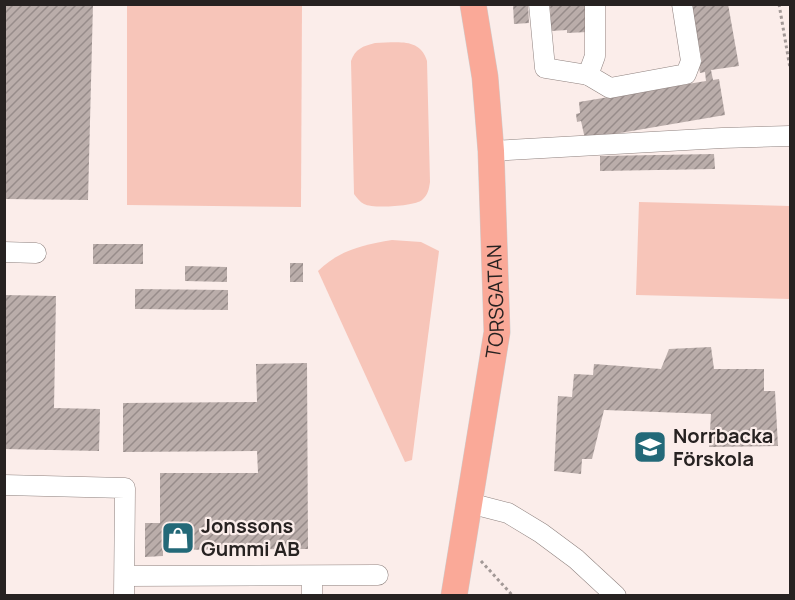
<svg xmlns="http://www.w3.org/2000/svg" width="795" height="600" font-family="Manrope,sans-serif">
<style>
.grass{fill:#f7c5b9}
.building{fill:url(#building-hatch)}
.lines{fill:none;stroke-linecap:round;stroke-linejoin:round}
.minor-casing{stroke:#8f827f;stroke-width:21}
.major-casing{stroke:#cfcece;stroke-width:27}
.path{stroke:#a29896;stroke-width:3;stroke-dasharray:3 3;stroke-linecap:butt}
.minor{stroke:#fff;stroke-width:20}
.major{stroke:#faa998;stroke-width:26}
.labels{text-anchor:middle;stroke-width:4.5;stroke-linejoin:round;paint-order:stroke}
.street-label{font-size:20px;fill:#272221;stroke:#fbedea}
.poi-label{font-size:20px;font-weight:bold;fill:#272221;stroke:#fbedea;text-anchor:start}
</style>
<defs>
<pattern id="building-hatch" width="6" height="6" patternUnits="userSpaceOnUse" patternTransform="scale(1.5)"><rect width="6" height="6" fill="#baadaa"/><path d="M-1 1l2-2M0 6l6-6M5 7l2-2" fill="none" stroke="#978c8a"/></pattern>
</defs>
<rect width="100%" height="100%" fill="#fbedea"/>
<!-- grass -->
<g class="grass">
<polygon points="127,5 302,5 301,207 127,205"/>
<path d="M 375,43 C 396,43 420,37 427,61 L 430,182 C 429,189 428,195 422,200 C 415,206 373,209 364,204 C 360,202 357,198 354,194 L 351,61 C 355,49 363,46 375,43 Z"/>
<polygon points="639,202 790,206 790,299 636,295"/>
<path d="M 392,240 L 421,242 L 439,251 L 412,460 L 405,462 L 318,271 C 340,250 362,245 392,240 Z"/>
</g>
<!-- building -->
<g class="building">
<polygon points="4,4 93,4 88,200 4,199"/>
<polygon points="513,4 528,4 529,23 514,24"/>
<polygon points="550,4 586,4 588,32 567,33 567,30 551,31"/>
<polygon points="692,4 728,4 739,66 711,70 713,80 719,79 725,115 585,139 581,121 577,122 576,114 580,113 579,102 706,81 705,72 700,73 698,62 702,62 698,40 695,40"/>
<polygon points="714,154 715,169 600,171 600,156"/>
<rect x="93" y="244" width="50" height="20"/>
<rect x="290" y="263" width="13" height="19"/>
<polygon points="185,266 227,267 227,282 185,281"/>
<polygon points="135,289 228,290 228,310 135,309"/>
<polygon points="4,295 56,296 54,408 100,409 99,451 4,449"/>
<polygon points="711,347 714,369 764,369 764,391 775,391 778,446 709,447 711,414 604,410 592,459 582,459 581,474 554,471 558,396 572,397 574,374 593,375 594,364 661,369 669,349"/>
<polygon points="307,363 308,549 163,550 163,556 145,557 145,523 160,523 160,473 258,473 257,451 123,452 123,403 257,402 256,364"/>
</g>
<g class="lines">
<defs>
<g id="minor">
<polyline points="539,4 545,68 588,75 610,88 686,74 691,61 682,4"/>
<polyline points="588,75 595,56 595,4"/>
<polyline points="491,151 722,138 790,136"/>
<polyline points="4,252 36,253"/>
<polyline points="4,485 125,488 124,596"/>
<polyline points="469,503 508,513 541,533 576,559 616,596"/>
<polyline points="125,576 378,575"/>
<polyline points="312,576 312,596"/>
</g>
<g id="major">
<path id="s1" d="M 454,596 L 497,332 L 491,151 L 485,77 L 473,4"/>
</g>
</defs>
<!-- minor casing -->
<use href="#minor" class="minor-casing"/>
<!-- major casing -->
<use href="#major" class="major-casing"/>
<!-- path -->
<g class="path">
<polyline points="779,4 790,68"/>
<polyline points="481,561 513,596"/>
</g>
<!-- minor -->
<use href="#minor" class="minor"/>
<!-- major -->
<use href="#major" class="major"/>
</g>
<!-- icons -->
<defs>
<symbol id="school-square" viewBox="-11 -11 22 22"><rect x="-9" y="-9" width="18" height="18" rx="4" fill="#236978" stroke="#fbedea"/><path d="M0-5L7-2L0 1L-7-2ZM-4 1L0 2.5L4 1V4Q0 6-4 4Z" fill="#fff"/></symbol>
<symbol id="shop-square" viewBox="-11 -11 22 22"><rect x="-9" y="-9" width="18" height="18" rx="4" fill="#236978" stroke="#fbedea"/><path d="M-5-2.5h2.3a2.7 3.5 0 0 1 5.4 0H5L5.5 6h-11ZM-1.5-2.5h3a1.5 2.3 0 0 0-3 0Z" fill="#fff"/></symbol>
</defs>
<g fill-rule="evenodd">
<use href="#school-square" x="631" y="428" width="38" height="38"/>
<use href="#shop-square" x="159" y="519" width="38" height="38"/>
</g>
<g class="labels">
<!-- street labels -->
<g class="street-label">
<text dy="7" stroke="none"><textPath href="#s1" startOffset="298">TORSGATAN</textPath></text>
</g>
<!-- poi labels -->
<g class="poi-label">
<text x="673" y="443">Norrbacka<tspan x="673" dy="23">Förskola</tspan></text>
<text x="201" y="533">Jonssons<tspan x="201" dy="23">Gummi AB</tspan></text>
</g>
</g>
<!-- border -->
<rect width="795" height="600" fill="none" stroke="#272221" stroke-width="12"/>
</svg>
